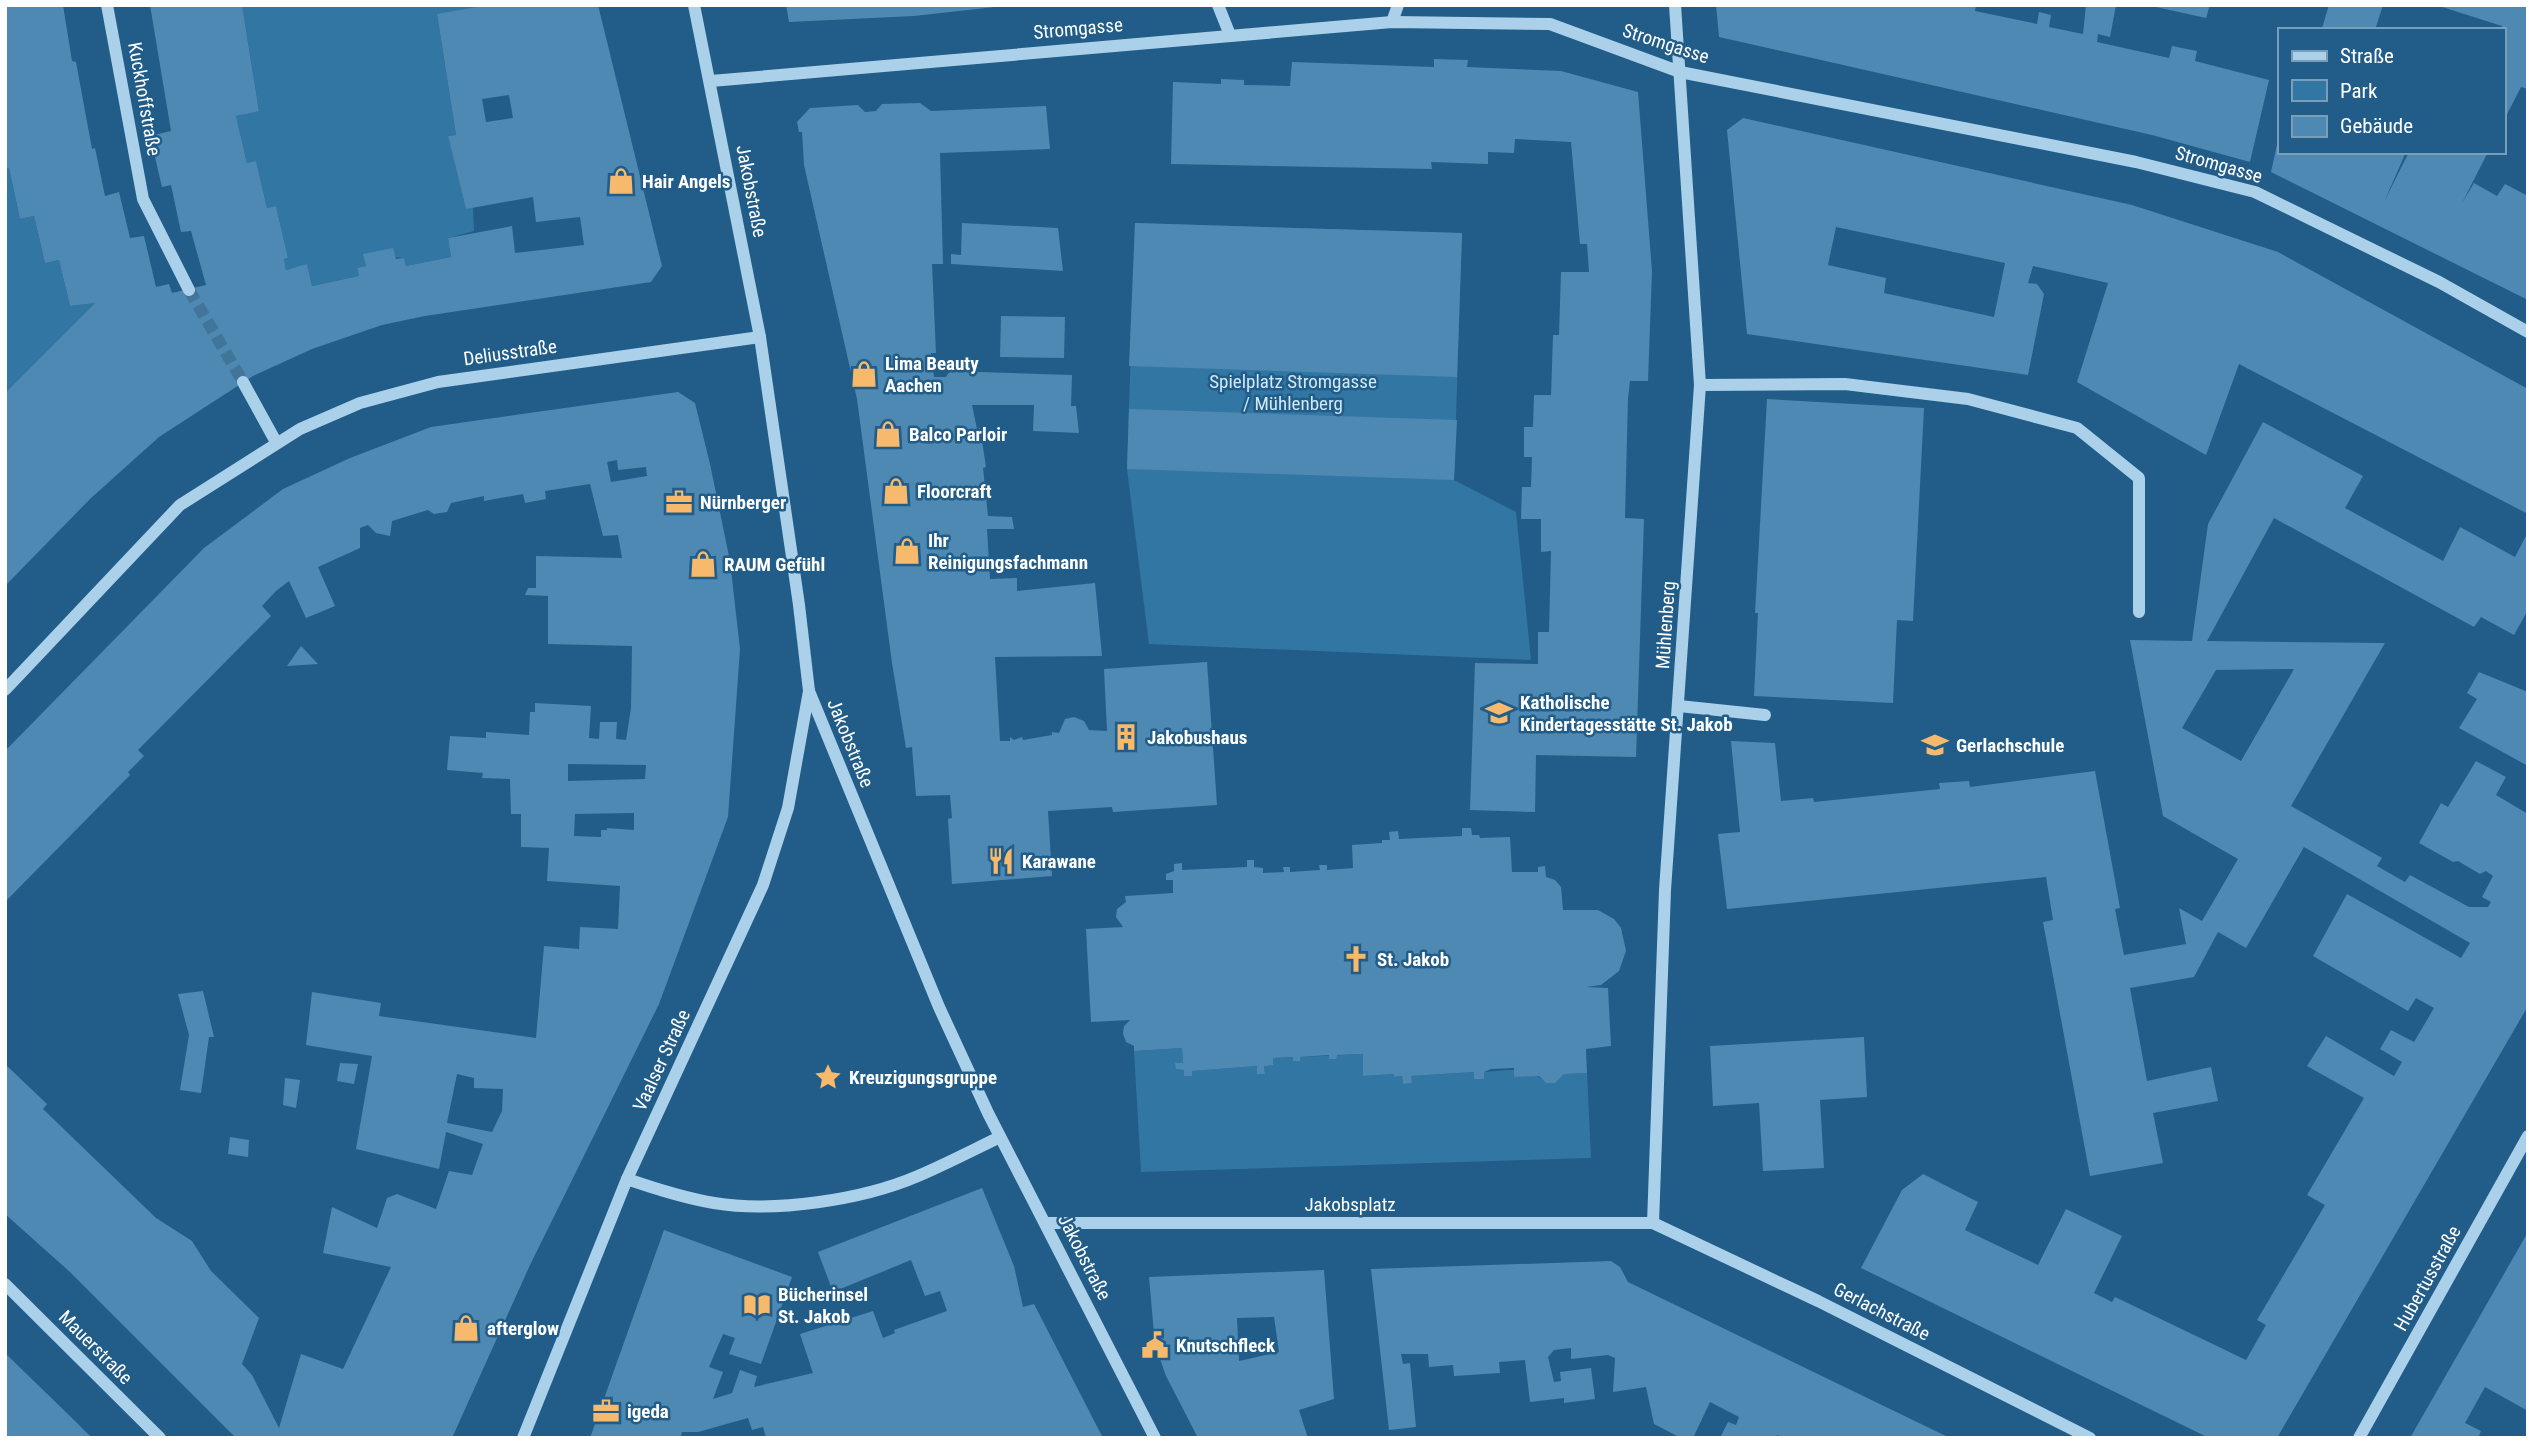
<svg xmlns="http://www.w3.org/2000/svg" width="2533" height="1443" font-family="'Roboto Condensed',sans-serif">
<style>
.green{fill:#3276a4}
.building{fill:#4d89b2;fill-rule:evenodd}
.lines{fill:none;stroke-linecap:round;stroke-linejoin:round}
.minor-tunnel{stroke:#42759a;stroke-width:12;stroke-dasharray:12 6;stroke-linecap:butt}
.minor{stroke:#abd1ea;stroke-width:12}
.labels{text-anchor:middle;stroke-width:5;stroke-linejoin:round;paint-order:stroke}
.street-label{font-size:19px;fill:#fff;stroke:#215d88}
.poi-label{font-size:19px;font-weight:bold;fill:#fff;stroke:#215d88;text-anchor:start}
.park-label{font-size:19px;fill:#d0e8f8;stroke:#215d88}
</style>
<rect width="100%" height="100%" fill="#215d88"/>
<!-- green -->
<g class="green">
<polygon points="242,5 488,5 437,15 456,135 448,136 466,208 473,208 474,231 448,238 451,257 406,266 404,258 364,255 366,266 357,268 359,276 312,286 307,265 286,270 284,259 288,258 276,206 267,208 256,161 247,163 236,116 259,110"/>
<polygon points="5,168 9,168 20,219 34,216 45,263 59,260 70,306 95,303 5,393"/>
<polygon points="1135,223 1462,233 1454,480 1516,512 1531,660 1149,644 1127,469"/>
<path d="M 1182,1048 L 1183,1063 L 1176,1063 L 1176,1069 L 1184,1070 L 1185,1076 L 1192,1076 L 1192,1071 L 1257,1066 L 1257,1074 L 1265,1074 L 1264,1066 L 1273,1058 L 1293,1057 L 1294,1061 L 1300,1061 L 1300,1057 L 1363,1054 L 1364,1076 L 1394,1074 L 1395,1077 L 1402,1076 L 1403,1084 L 1411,1083 L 1411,1076 L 1474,1072 L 1484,1079 L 1484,1072 C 1504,1071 1528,1064 1546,1083 L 1555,1083 L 1564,1074 L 1587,1073 L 1591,1158 L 1141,1172 L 1134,1051 Z"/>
</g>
<!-- building -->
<g class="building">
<path d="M 5,5 L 63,5 L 72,61 L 76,62 L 92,149 L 95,148 L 105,196 L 119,192 L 130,238 L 144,236 L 156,287 L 169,284 L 172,293 L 206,285 L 191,231 L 181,232 L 171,185 L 162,187 L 150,136 L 171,131 L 150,5 L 242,5 L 259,111 L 236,116 L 247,163 L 256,161 L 267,208 L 276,206 L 288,258 L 284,259 L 286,270 L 307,264 L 312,286 L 359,276 L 357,268 L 366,266 L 363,254 L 393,248 L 396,259 L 404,258 L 406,266 L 451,257 L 448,238 L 512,226 L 515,253 L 584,245 L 580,217 L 536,222 L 533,197 L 466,209 L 448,136 L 456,135 L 437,14 L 488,5 L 598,5 L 662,266 L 651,282 L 425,316 L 382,325 L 312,349 L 253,376 L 159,437 L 90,499 L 5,586 L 5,393 L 95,303 L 70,306 L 59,260 L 45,263 L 34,216 L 20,219 L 9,168 L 5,168 ZM 509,95 L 513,118 L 486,122 L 482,99 Z"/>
<polygon points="786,5 995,5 995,7 914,16 789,22"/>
<polygon points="1716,5 1976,5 1975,11 2037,24 2039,12 2051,15 2049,27 2083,34 2086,5 2116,5 2110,37 2098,34 2097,42 2169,58 2172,46 2197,51 2195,61 2269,80 2250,162 2152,135 1719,37"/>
<polygon points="2147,5 2210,5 2206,18"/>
<polygon points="2329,5 2383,5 2375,30 2328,30 2322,28"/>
<polygon points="2436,5 2528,5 2528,89 2521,87 2503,122 2502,26"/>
<polygon points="1434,59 1468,60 1467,67 1561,71 1638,92 1652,271 1648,381 1630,381 1628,398 1625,518 1644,519 1636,757 1536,755 1535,812 1470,810 1475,663 1538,664 1538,632 1549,632 1551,551 1541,552 1541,519 1521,519 1522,487 1531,487 1532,457 1524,457 1524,427 1533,427 1534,395 1551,395 1553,335 1559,335 1561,272 1589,272 1587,244 1580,244 1571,142 1515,139 1514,153 1488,152 1488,164 1431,162 1432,169 1171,164 1173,82 1221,84 1221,79 1244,80 1244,85 1290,86 1292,62 1434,67"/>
<polygon points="920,103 931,111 1046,106 1050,149 940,153 943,264 932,264 936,353 931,353 934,377 946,377 950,371 1072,375 1071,406 1076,406 1079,433 1033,431 1034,405 972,405 977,429 980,428 986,467 983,468 988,516 1012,517 1014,529 987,529 990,579 1017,578 1017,591 1095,583 1102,656 995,657 1000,741 1010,741 1010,737 1014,740 1022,737 1023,740 1052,735 1052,732 1059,733 1065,719 1074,717 1084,721 1089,730 1107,731 1104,669 1207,662 1217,805 1113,812 1112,807 1048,811 1052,876 952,884 948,819 952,818 950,795 916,796 912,747 906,748 892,663 857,399 804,165 802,132 799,132 797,122 810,108 858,105 865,112 876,111 882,104"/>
<path d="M 1743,118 L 2132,205 L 2278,252 L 2528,389 L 2528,514 L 2239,364 L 2206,455 L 2077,382 L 2108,283 L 2033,266 L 2028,283 L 2037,284 L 2044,294 L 2028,375 L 1747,334 L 1727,130 ZM 1836,227 L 2005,263 L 1994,317 L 1884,293 L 1886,278 L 1828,265 Z"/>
<polygon points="2278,140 2279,152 2406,152 2384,202 2409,152 2488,152 2462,203 2474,183 2497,196 2505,184 2528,196 2528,300 2271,172"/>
<polygon points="962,223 1058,228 1063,271 951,264 951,254 961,255"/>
<polygon points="1135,223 1462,233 1457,377 1129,366"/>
<polygon points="1001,316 1065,317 1064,358 1000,357"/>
<path d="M 678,392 L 695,403 L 710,464 L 730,561 L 740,649 L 728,817 L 659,1004 L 530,1265 L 452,1438 L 236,1438 L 70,1272 L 5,1214 L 5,1064 L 47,1104 L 43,1109 L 156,1218 L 192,1241 L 211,1271 L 259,1318 L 242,1364 L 252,1375 L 279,1428 L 301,1354 L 343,1369 L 391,1267 L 323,1253 L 332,1207 L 377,1228 L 387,1198 L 397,1194 L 436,1209 L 449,1171 L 472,1175 L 483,1144 L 446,1132 L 439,1169 L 356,1149 L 372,1056 L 306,1045 L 312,992 L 381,1003 L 379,1016 L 536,1038 L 544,946 L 579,949 L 580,927 L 618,929 L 620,886 L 547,881 L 549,848 L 521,847 L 521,814 L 511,814 L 510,779 L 482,778 L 483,773 L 447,770 L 450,736 L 486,738 L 486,732 L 529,735 L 530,712 L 535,712 L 535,703 L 591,706 L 589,738 L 599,739 L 600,722 L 617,722 L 616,739 L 626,740 L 631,708 L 632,646 L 548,644 L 548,596 L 525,595 L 528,588 L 536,588 L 536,556 L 622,558 L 618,535 L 603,536 L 590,484 L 545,491 L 546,499 L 525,503 L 523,494 L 484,501 L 484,496 L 451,503 L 447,512 L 434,514 L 428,510 L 392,521 L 390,536 L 376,533 L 368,525 L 360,528 L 360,548 L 318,567 L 335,606 L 306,618 L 289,581 L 276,591 L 262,606 L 271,616 L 138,750 L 144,756 L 128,772 L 130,775 L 5,902 L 5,751 L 204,548 L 283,489 L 350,458 L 431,427 ZM 617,460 L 618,470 L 646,467 L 647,476 L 611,482 L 607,462 ZM 568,764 L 646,765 L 645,779 L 568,781 ZM 634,813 L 634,830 L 607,828 L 607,830 L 601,830 L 601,837 L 574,836 L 575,814 ZM 457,1074 L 474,1078 L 474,1088 L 503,1089 L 502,1111 L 492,1132 L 447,1123 Z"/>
<polygon points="1767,399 1924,408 1913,621 1897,620 1893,703 1754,696 1758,613 1755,613"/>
<polygon points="1129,409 1457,420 1454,480 1127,469"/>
<path d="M 2263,422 L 2363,476 L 2345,508 L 2443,561 L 2460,527 L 2515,557 L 2528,532 L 2528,610 L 2514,635 L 2481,617 L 2474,627 L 2274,518 L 2207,641 L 2385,643 L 2291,806 L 2382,858 L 2377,866 L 2405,882 L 2410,875 L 2469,907 L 2488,907 L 2491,902 L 2482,897 L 2493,876 L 2486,871 L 2480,874 L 2458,861 L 2453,862 L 2419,843 L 2441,803 L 2448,807 L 2476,761 L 2506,777 L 2496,795 L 2528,814 L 2528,1006 L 2277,1438 L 2209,1438 L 1861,1268 L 1902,1190 L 1923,1174 L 1978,1202 L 1965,1230 L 2038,1265 L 2066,1209 L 2122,1236 L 2094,1293 L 2112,1302 L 2115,1297 L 2246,1360 L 2266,1325 L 2257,1320 L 2325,1205 L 2307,1195 L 2364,1098 L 2307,1066 L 2326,1036 L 2394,1076 L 2402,1062 L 2380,1049 L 2391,1030 L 2414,1042 L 2434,1008 L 2416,998 L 2408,1011 L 2313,956 L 2347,894 L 2461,958 L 2470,943 L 2304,847 L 2246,948 L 2218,932 L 2194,977 L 2130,988 L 2147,1081 L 2211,1067 L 2218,1101 L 2153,1113 L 2163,1163 L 2090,1176 L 2043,922 L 2053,920 L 2046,877 L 1727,909 L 1718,834 L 1740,832 L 1731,741 L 1775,743 L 1781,801 L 1813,798 L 1814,802 L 1940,789 L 1939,783 L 1969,781 L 1970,787 L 2095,771 L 2120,908 L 2115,909 L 2124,955 L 2186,944 L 2179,908 L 2202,921 L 2238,859 L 2163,816 L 2130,640 L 2192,641 L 2208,524 ZM 2294,669 L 2241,761 L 2182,728 L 2216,670 Z"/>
<polygon points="301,646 318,664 287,666"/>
<polygon points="2479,672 2528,692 2528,766 2459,728 2477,699 2467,693"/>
<polygon points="1462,828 1471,828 1472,835 1479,835 1480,838 1510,837 1512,872 1538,872 1538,867 1545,866 1546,877 1555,880 1561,887 1563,910 1598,910 1614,919 1621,928 1626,951 1619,971 1601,985 1586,987 1608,988 1611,1046 1586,1049 1587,1073 1564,1074 1555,1083 1546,1083 1539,1076 1514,1077 1514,1068 1491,1069 1484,1072 1484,1079 1474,1079 1474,1072 1411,1076 1412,1083 1403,1084 1402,1076 1394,1077 1394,1074 1363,1076 1363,1054 1337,1055 1336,1059 1329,1059 1329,1055 1300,1057 1300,1061 1293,1061 1293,1057 1273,1058 1273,1065 1264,1066 1265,1074 1257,1074 1257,1066 1192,1071 1192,1076 1184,1076 1184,1070 1176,1069 1175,1063 1183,1063 1182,1048 1134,1051 1134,1046 1126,1042 1123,1034 1124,1026 1130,1020 1091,1022 1086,929 1123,927 1116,917 1117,909 1126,902 1125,896 1173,893 1173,880 1166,880 1166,874 1174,871 1174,864 1182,863 1182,870 1247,867 1247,860 1254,860 1254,867 1263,868 1263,873 1284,872 1283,867 1290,867 1290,872 1320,870 1319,865 1327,865 1327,870 1353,868 1352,845 1382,843 1382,840 1390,840 1389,832 1398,831 1399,839 1462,836"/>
<polygon points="203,991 214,1037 209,1037 201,1093 180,1090 189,1035 178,994"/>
<polygon points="1864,1037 1867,1097 1820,1100 1824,1168 1763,1171 1759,1103 1713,1106 1710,1046"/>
<polygon points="340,1063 358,1064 354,1084 337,1081"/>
<polygon points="285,1078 300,1080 296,1108 283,1105"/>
<polygon points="230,1137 249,1140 248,1157 228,1154"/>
<polygon points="982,1188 1014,1266 1023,1307 1034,1304 1103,1438 766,1438 763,1427 752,1430 748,1418 698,1432 682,1432 680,1438 590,1438 664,1230 792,1277 761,1364 729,1354 735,1338 723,1334 709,1367 723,1372 713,1399 732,1393 740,1370 757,1376 754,1387 813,1373 800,1334 873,1311 883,1338 895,1333 894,1330 947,1311 940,1291 925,1296 911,1260 833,1292 818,1252"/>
<polygon points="2528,1232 2528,1411 2485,1387 2465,1423 2481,1431 2478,1438 2410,1438"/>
<polygon points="1611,1261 1620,1267 1628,1282 1950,1438 1783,1438 1777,1435 1776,1438 1720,1438 1728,1422 1736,1425 1739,1417 1710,1402 1693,1438 1681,1438 1654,1424 1646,1387 1613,1392 1615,1358 1608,1355 1571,1359 1571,1348 1554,1350 1548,1357 1554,1382 1561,1381 1560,1372 1591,1368 1595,1399 1564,1403 1564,1398 1530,1402 1525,1360 1499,1362 1500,1373 1454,1376 1453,1365 1429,1367 1428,1354 1401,1354 1403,1364 1410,1363 1416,1427 1389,1430 1371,1269"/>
<path d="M 1324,1270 L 1334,1399 L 1299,1410 L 1308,1438 L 1198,1438 L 1166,1376 L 1155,1345 L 1149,1277 ZM 1274,1317 L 1279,1352 L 1239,1361 L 1237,1318 Z"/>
<polygon points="5,1353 75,1421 92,1438 5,1438"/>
</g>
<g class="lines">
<!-- minor-tunnel -->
<polyline class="minor-tunnel" points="189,290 243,382"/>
<!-- minor -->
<g class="minor">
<polyline points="107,5 143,199 189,290"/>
<polyline points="694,5 760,337 799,605 809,691 939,1007 988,1113 1155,1438"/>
<polyline points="1218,5 1230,35"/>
<polyline points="1392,22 1398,5"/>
<polyline points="711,81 1392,22 1550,24 1680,72 2136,162 2255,192 2439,282 2528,332"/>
<polyline points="243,382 276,442"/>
<polyline points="1700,385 1845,384 1968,399 2077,428 2139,478 2139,612"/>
<polyline points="5,690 180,505 300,429 360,403 438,382 760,337"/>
<polyline points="1679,706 1765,715"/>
<path d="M 627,1179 C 656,1189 684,1198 714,1203 C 774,1213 862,1200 918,1176 C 946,1164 973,1150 1000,1137"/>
<polyline points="1046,1223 1653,1223 1818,1301 2090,1438"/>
<polyline points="1653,1223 1665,890 1700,385 1675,5"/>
<polyline points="5,1284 160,1438"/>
<polyline points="523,1438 627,1179 763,885 788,808 809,691"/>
<polyline points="2359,1438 2528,1136"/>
</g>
</g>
<!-- icons -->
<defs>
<symbol id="shop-bare" viewBox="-9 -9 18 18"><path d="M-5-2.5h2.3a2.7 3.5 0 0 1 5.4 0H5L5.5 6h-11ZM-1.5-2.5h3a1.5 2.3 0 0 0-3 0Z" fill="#f7ba6d" stroke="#215d88" stroke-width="2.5" paint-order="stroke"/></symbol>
<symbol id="office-bare" viewBox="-9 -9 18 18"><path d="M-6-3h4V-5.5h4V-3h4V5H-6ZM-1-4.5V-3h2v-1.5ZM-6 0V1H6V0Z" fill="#f7ba6d" stroke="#215d88" stroke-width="2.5" paint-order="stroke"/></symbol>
<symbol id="school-bare" viewBox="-9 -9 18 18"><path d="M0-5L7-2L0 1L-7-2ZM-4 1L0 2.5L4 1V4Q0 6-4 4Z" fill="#f7ba6d" stroke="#215d88" stroke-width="2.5" paint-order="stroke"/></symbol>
<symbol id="building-bare" viewBox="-9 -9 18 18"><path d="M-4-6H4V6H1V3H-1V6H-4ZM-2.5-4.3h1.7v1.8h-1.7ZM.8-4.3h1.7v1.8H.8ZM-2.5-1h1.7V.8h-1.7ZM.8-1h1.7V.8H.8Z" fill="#f7ba6d" stroke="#215d88" stroke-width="2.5" paint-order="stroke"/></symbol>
<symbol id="restaurant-bare" viewBox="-9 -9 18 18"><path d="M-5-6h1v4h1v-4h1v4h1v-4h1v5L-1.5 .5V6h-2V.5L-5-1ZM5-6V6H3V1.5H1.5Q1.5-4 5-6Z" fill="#f7ba6d" stroke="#215d88" stroke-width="2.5" paint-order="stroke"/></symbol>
<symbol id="church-bare" viewBox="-9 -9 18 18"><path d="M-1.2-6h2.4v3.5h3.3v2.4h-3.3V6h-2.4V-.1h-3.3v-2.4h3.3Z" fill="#f7ba6d" stroke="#215d88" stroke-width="2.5" paint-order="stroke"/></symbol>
<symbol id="sight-bare" viewBox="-9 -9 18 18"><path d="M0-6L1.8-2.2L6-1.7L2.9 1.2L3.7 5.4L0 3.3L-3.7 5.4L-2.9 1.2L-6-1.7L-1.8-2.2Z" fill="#f7ba6d" stroke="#215d88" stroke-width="2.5" paint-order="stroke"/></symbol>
<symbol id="library-bare" viewBox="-9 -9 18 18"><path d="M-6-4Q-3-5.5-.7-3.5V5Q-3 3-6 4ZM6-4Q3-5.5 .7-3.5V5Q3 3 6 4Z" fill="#f7ba6d" stroke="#215d88" stroke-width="2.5" paint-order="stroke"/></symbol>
<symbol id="civic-bare" viewBox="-9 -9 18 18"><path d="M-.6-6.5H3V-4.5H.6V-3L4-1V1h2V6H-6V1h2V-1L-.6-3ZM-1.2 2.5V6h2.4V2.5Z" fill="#f7ba6d" stroke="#215d88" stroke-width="2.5" paint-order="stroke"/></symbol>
</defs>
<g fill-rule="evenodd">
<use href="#shop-bare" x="602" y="162" width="38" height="38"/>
<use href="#shop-bare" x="845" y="355" width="38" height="38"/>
<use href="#shop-bare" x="869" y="415" width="38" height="38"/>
<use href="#shop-bare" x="877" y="472" width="38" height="38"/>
<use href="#office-bare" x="660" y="483" width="38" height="38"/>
<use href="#shop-bare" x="888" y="532" width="38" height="38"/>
<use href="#shop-bare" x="684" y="545" width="38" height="38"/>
<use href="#school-bare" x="1480" y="694" width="38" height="38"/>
<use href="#building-bare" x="1107" y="718" width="38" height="38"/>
<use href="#school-bare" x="1916" y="726" width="38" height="38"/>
<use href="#restaurant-bare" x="982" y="842" width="38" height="38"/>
<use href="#church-bare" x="1337" y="940" width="38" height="38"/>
<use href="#sight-bare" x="809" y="1058" width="38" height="38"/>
<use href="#library-bare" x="738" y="1286" width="38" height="38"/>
<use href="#shop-bare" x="447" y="1309" width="38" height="38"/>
<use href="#civic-bare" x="1136" y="1326" width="38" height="38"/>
<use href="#office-bare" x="587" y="1392" width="38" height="38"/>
</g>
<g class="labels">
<!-- street labels -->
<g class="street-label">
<text transform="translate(1078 28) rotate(-5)" y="7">Stromgasse</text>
<text transform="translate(1666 43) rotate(18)" y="7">Stromgasse</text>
<text transform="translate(145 99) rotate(80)" y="7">Kuckhoffstraße</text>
<text transform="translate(2219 164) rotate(16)" y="7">Stromgasse</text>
<text transform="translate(752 191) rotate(79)" y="7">Jakobstraße</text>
<text transform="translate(510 352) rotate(-8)" y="7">Deliusstraße</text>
<text transform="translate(1665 625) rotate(-86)" y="7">Mühlenberg</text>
<text transform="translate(851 743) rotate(68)" y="7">Jakobstraße</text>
<text transform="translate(661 1060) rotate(-65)" y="7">Vaalser Straße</text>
<text x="1350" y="1211">Jakobsplatz</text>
<text transform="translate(1085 1257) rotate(63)" y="7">Jakobstraße</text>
<text transform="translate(2427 1278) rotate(-61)" y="7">Hubertusstraße</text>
<text transform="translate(1882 1311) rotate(27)" y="7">Gerlachstraße</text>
<text transform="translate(96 1347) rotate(45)" y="7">Mauerstraße</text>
</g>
<!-- poi labels -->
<g class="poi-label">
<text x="642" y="188">Hair Angels</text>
<text x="885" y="370">Lima Beauty<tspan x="885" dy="22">Aachen</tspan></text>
<text x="909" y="441">Balco Parloir</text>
<text x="917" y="498">Floorcraft</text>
<text x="700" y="509">Nürnberger</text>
<text x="928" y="547">Ihr<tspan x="928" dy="22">Reinigungsfachmann</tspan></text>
<text x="724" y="571">RAUM Gefühl</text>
<text x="1520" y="709">Katholische<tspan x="1520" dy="22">Kindertagesstätte St. Jakob</tspan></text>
<text x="1147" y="744">Jakobushaus</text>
<text x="1956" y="752">Gerlachschule</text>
<text x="1022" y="868">Karawane</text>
<text x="1377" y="966">St. Jakob</text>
<text x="849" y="1084">Kreuzigungsgruppe</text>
<text x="778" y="1301">Bücherinsel<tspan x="778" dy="22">St. Jakob</tspan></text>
<text x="487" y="1335">afterglow</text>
<text x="1176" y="1352">Knutschfleck</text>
<text x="627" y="1418">igeda</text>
</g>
<!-- park labels -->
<g class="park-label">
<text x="1293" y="388">Spielplatz Stromgasse<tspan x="1293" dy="22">/ Mühlenberg</tspan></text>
</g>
</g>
<!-- border -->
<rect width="2533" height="1443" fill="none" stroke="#ffffff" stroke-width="14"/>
<!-- legend -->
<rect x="2278" y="28" width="228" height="126" fill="#215d88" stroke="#7a9eb8" stroke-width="2"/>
<rect x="2292" y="51" width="35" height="10" fill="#abd1ea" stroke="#7a9eb8" stroke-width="2"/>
<text x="2340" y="63" font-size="21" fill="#ffffff">Straße</text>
<rect x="2292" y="80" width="35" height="21" fill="#3276a4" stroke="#7a9eb8" stroke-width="2"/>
<text x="2340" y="98" font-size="21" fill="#ffffff">Park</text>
<rect x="2292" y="116" width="35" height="21" fill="#4d89b2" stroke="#7a9eb8" stroke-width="2"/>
<text x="2340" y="133" font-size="21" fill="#ffffff">Gebäude</text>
</svg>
